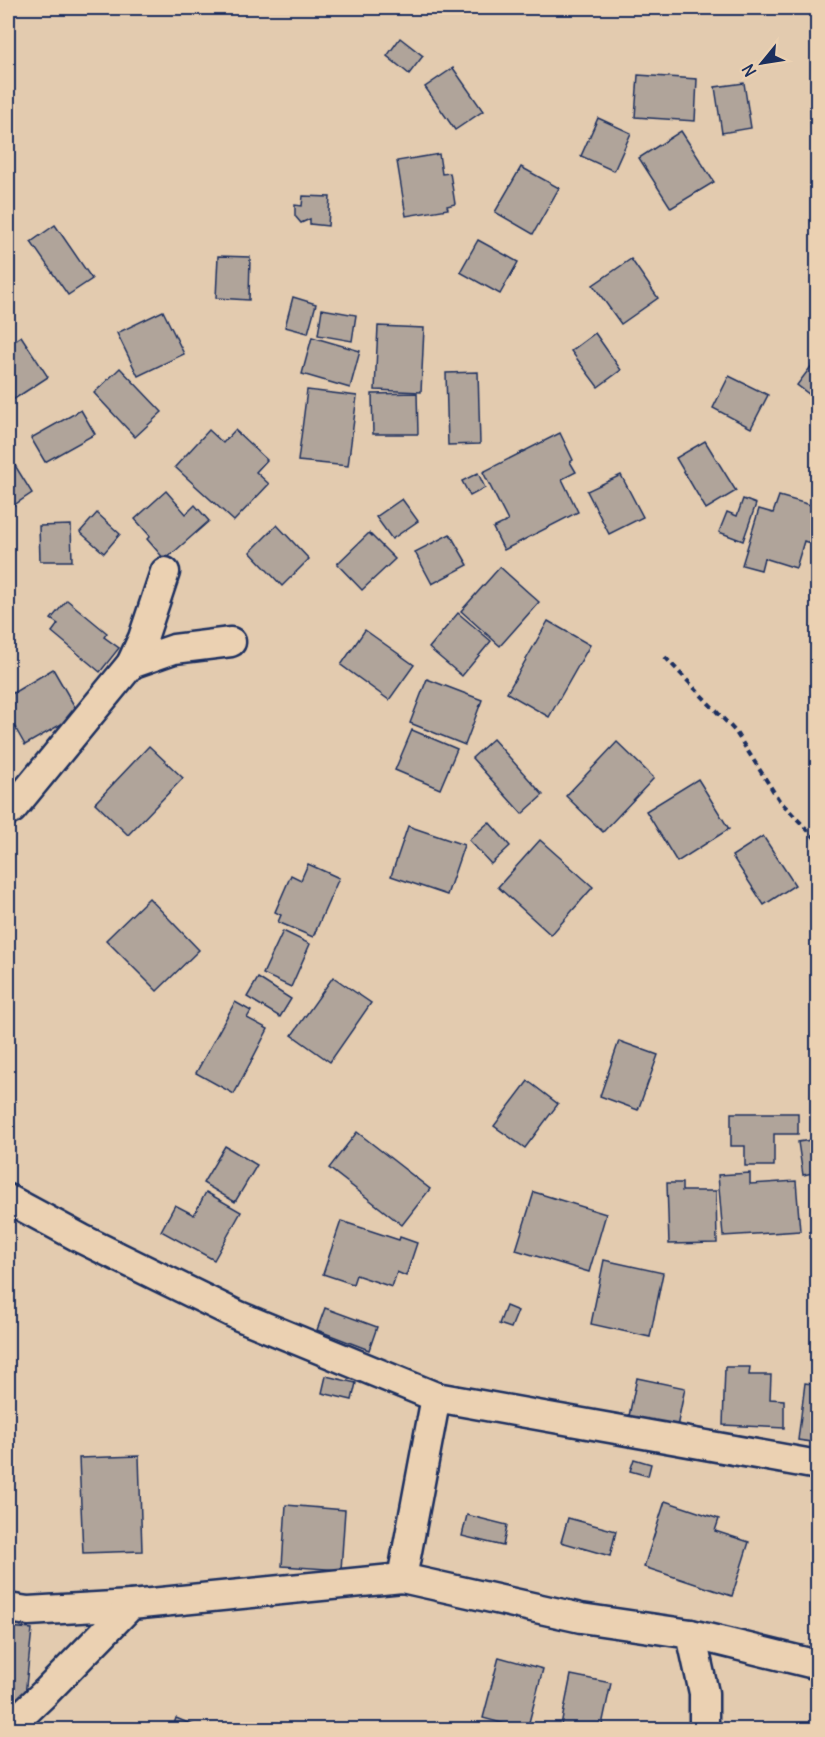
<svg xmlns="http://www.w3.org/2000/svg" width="825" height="1737" font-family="Delius,sans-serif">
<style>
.building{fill:#b0a49a;stroke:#1b2f5e;stroke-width:1.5}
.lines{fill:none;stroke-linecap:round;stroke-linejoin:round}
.street-casing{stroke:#1b2f5e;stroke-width:33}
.path{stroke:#1b2f5e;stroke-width:4;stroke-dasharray:6 4.5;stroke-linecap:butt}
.street{stroke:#ebd1b2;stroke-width:28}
</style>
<rect width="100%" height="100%" fill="#e3cbaf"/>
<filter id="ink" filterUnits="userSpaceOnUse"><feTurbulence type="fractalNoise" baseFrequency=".0167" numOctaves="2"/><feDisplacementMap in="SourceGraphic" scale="12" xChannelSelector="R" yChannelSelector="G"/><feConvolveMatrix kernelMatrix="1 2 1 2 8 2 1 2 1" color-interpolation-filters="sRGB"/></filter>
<g filter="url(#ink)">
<!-- building -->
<g class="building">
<polygon points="400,38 423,56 409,74 387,56"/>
<polygon points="453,68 483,111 455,130 425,87"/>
<polygon points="638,75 697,79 695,121 635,117"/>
<polygon points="744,83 751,128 722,133 715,87"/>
<polygon points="598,118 631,133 614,171 581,156"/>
<polygon points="681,131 714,182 671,208 639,158"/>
<polygon points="439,154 442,174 450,173 455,204 447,206 448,209 406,216 397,161"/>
<polygon points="521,167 559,188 533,234 495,212"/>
<polygon points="303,196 330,197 328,226 310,224 310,219 301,223 295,216 295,205 302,206"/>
<polygon points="55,225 92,279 68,295 31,242"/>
<polygon points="478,240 518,262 500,294 460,272"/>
<polygon points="218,256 250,257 249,300 216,298"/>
<polygon points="631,259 658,298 621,324 593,285"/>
<polygon points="293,297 316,304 308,333 285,327"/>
<polygon points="322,309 356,315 352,341 318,335"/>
<polygon points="163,311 184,354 138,376 117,333"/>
<polygon points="378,326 424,328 421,392 375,390"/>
<polygon points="595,333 621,370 598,387 571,351"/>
<polygon points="21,336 48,377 8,403 8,345"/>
<polygon points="312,337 360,351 350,388 302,374"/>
<polygon points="816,360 818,361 818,401 797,385"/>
<polygon points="120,368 162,412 135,437 94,393"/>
<polygon points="478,372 480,444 448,445 446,373"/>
<polygon points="729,376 768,395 751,428 713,408"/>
<polygon points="307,390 357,396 348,466 298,461"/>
<polygon points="417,393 418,434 373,434 372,394"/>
<polygon points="81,410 95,434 45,462 31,438"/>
<polygon points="209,430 223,443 235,430 267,460 256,472 269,484 234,521 175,467"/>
<polygon points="560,433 573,460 570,462 576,472 562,479 578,512 504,550 493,528 508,521 483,472"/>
<polygon points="705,441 736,491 706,509 676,458"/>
<polygon points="8,454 32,493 8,509"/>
<polygon points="478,473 485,488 470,496 462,481"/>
<polygon points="621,475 643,517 609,534 587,491"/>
<polygon points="166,491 186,514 195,505 209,521 165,560 147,539 150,536 135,519"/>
<polygon points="779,496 818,507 818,536 815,545 804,541 796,568 764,558 761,570 742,565 759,509 773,513"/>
<polygon points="402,499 418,521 392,539 376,517"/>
<polygon points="743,499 756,504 743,541 719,532 727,512 737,516"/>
<polygon points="97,513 120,534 104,553 80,532"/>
<polygon points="71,525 72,561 40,561 39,526"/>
<polygon points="277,525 309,559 282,586 250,552"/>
<polygon points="369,533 395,559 362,590 337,564"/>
<polygon points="450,534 468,565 432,584 415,552"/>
<polygon points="500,567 539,602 500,646 461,611"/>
<polygon points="67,600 107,633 104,637 119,648 100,672 52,632 58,624 51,619"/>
<polygon points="458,613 491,641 462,676 429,648"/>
<polygon points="548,621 590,645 549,717 507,693"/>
<polygon points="365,630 414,665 389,700 341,665"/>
<polygon points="53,669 79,714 25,745 8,715 8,696"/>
<polygon points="427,679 482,700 465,745 410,723"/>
<polygon points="412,730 457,749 440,789 395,770"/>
<polygon points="493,739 543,795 522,814 472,758"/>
<polygon points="617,742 654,778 603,832 566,796"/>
<polygon points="149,746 183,778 128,835 95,803"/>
<polygon points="698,779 729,829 677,862 646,811"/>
<polygon points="489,822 510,846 491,864 469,840"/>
<polygon points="408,826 464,845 447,895 391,876"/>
<polygon points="763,836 795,885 764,905 732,856"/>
<polygon points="540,840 593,887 551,935 498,887"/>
<polygon points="308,864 339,878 313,937 278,922 281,915 275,912 291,875 301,880"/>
<polygon points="149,898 199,950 157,991 106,940"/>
<polygon points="283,931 310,944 291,987 263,974"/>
<polygon points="333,977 371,1003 330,1062 292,1035"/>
<polygon points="258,978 291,999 280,1017 247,997"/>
<polygon points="235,1002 251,1011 247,1018 268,1029 234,1094 196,1073"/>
<polygon points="619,1041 658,1055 638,1110 600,1096"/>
<polygon points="528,1081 558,1104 525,1148 494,1126"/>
<polygon points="731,1113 798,1113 798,1134 774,1134 774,1166 745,1166 745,1146 731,1146"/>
<polygon points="357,1132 430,1189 402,1225 329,1168"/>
<polygon points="818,1139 818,1172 803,1175 798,1142"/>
<polygon points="225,1146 257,1165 235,1202 203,1183"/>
<polygon points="750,1173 750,1184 796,1181 800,1231 723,1236 718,1175"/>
<polygon points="667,1183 682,1183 682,1191 716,1191 717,1243 669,1244"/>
<polygon points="206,1192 241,1212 214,1260 161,1231 175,1205 194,1215"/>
<polygon points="534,1192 606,1214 589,1272 516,1250"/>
<polygon points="341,1221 399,1240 400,1237 417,1243 406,1276 397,1272 392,1287 356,1275 353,1284 323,1274"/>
<polygon points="604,1260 663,1273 650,1337 591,1324"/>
<polygon points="506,1306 518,1311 511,1328 499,1324"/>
<polygon points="325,1308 377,1327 369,1350 317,1330"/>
<polygon points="725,1367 750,1367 749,1375 771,1375 770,1399 784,1400 784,1428 723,1425"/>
<polygon points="326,1376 356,1383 352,1400 322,1393"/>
<polygon points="637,1378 685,1388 677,1427 629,1416"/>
<polygon points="805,1383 818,1385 818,1443 798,1440"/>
<polygon points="139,1456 142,1551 83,1553 79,1458"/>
<polygon points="634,1459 651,1464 648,1476 630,1471"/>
<polygon points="665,1501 719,1519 715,1531 749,1542 732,1596 644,1567"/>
<polygon points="286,1505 345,1510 341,1570 282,1566"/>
<polygon points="467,1515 507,1525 503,1546 462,1536"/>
<polygon points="568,1518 616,1531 610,1556 561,1542"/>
<polygon points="8,1627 32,1629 24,1705 8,1703"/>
<polygon points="499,1657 543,1669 527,1730 483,1718"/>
<polygon points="571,1675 611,1683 601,1730 560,1730"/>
<polygon points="176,1718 205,1730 172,1730"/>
</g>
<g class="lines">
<defs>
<g id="street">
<polyline points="131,664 174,649 231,642"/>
<polyline points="8,811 12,809 131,664 143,638 165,572"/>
<polyline points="8,1199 82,1239 239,1316 436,1397"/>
<polyline points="8,1608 28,1611 131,1605"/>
<polyline points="691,1634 818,1665"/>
<polyline points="8,1724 25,1712 46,1692 131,1605 402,1578"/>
<polyline points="704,1730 704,1693 691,1634 581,1618 402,1578 436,1397 818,1465"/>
</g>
</defs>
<!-- street casing -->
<use href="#street" class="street-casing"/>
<!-- path -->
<polyline class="path" points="665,657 735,731 779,800 818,841"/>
<!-- street -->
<use href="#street" class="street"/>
</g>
</g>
<!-- margin -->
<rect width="825" height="1737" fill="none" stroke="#ebd1b2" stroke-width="30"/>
<rect x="15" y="15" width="795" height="1707" fill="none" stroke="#1b2f5e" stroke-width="2" filter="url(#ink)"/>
<!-- north arrow -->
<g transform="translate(762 63) rotate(240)" stroke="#ebd1b2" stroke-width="4.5" paint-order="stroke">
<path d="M0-4.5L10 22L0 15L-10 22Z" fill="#1b2f5e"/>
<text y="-9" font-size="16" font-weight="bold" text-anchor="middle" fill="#1b2f5e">N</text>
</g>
</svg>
